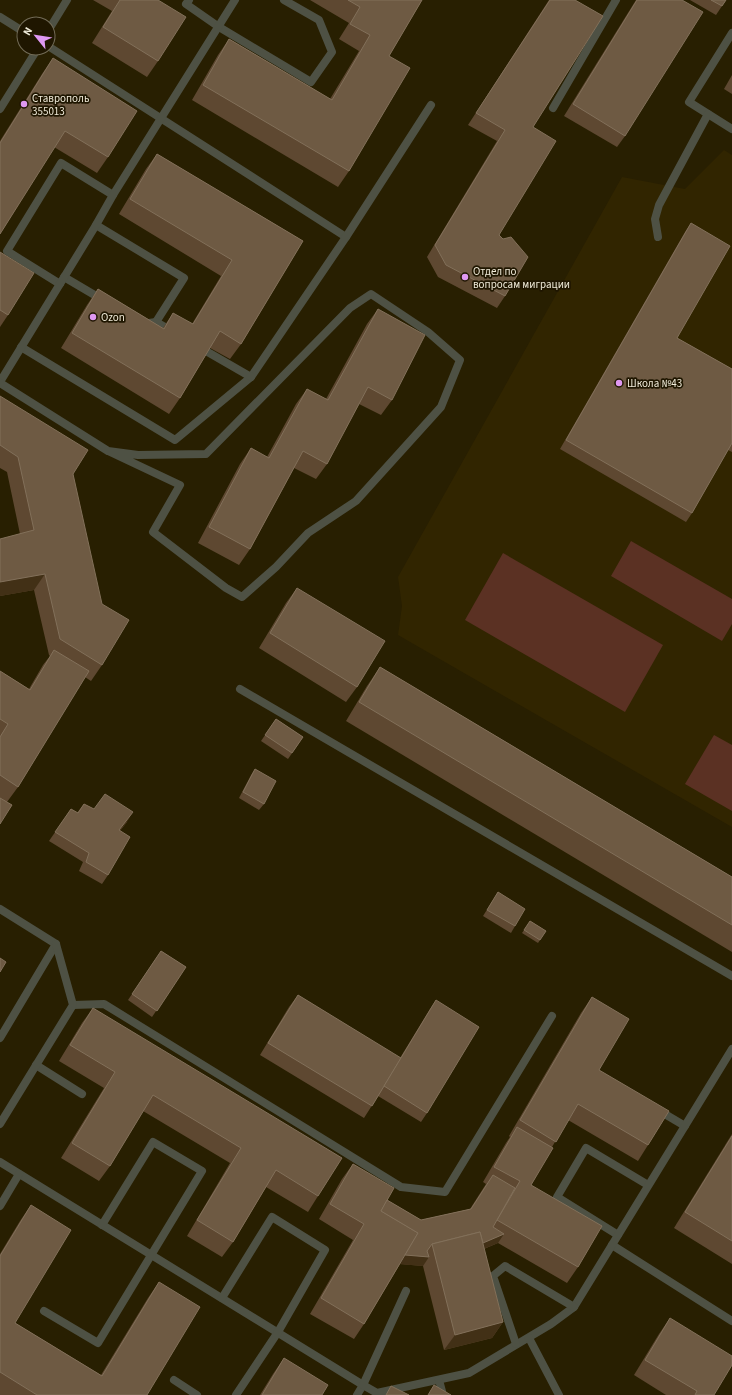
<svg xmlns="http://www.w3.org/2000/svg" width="732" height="1395" font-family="'Source Sans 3',sans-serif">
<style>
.built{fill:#312500}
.green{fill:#5b3123}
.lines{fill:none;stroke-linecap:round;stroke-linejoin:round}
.lane{stroke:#4e5144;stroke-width:8}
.wall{fill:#5e4831}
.shaded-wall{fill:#423016}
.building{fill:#6e5a43;stroke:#82705a}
.poi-dot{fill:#df98f2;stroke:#1f1600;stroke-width:1.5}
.labels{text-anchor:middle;stroke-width:3.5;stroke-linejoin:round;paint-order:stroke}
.poi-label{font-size:11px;fill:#efead8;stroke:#1f1600;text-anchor:start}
</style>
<rect width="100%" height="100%" fill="#281f01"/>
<!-- built -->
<polygon class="built" points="724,150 732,155 732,827 398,635 402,606 398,577 622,177 685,189"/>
<!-- green -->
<g class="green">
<polygon points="631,541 732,599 732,624 722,641 611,576"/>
<polygon points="503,553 663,645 625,712 465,620"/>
<polygon points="714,735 732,745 732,811 685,784"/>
</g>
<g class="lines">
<!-- lane -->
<g class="lane">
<polyline points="189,0 186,4 219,27 311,82 332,52 319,20 284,0"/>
<polyline points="0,17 24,32"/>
<polyline points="48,31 67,0"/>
<polyline points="732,33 689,102 732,129"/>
<polyline points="48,46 346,237"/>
<polyline points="553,108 616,0"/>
<polyline points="0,109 38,48"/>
<polyline points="96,225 184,278 156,322"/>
<polyline points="658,237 655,219 659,205 708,114"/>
<polyline points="64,277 103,300"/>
<polyline points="60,284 7,251 61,163 113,195"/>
<polyline points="142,324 156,322 172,331"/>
<polyline points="21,347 175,440 251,377 346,237 431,105"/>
<polyline points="199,347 251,377"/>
<polyline points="0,382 96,225 113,195 235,0"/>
<polyline points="0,383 108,451 138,455 206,454 350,308 371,294 428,332 460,360 441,407 356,501 308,533 276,567 242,597 226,588 153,532 180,485 108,451"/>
<polyline points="240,689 732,976"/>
<polyline points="0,909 56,944 0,1038"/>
<polyline points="73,1005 104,1004 401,1187 445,1192 552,1016"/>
<polyline points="36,1065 82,1094"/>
<polyline points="658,1110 685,1126"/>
<polyline points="0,1124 73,1005 56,944"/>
<polyline points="0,1162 363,1385 357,1395"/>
<polyline points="0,1206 19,1174"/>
<polyline points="618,1235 557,1197 586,1148 648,1185"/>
<polyline points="612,1245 732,1321"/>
<polyline points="406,1291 363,1385 377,1393 469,1373 551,1324 574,1307 732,1049"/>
<polyline points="222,1298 272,1217 325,1250 278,1332 236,1395"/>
<polyline points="44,1311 98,1343 202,1171 153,1142 102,1225"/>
<polyline points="529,1338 559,1395"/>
<polyline points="516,1344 493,1276 505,1266 574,1307"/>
<polyline points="174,1380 197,1395"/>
<polyline points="439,1380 443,1395"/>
</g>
</g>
<!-- wall -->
<g class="wall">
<polygon points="93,0 158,0 158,61 147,77 92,43 112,11"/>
<polygon points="310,0 422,0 389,56 349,171 338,187 192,100 218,55 229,39 330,99 359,51 339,39 349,23"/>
<polygon points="549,0 575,0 533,127 499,235 503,239 505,296 497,308 438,277 427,257 497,141 468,125"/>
<polygon points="636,0 682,0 625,136 617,147 564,116"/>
<polygon points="690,0 726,0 716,15"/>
<polygon points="53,58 108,157 97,173 54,147 0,234 0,141 42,74"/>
<polygon points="732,75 732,94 724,89"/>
<polygon points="157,154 303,241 241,344 230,359 210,348 180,398 169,414 61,348 87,305 98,289 163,328 173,313 192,324 221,276 119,214 146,169"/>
<polygon points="691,223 677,338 732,369 732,452 728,450 692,513 686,522 560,449 685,232"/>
<polygon points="0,252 8,315 0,327"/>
<polygon points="378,309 392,400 381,415 359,404 327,464 316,479 294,468 250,549 239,565 198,543 240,464 251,448 267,457 296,404 307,389 326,399 367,324"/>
<polygon points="0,396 73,474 102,665 91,681 85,677 18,787 7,802 0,824 0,671 29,689 43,665 50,656 49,655 34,590 0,596 0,539 20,534 7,472 0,468"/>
<polygon points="297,588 357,687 346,702 259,648 286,603"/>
<polygon points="380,667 732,877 732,952 346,721 367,686"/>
<polygon points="276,719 303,737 288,759 261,741"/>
<polygon points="255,769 264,804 259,810 239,798 251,775"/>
<polygon points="84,804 94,809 127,822 120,831 108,875 102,884 79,871 83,862 49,841 71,809 77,813"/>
<polygon points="498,892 515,926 511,933 483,916"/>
<polygon points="530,921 546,931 538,943 522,933"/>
<polygon points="161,951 186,967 152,1017 128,1000"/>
<polygon points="298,995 400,1058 430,1009 436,1000 427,1113 421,1122 378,1096 364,1118 260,1055 289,1007"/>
<polygon points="592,997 599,1070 648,1145 638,1161 568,1120 552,1147 531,1185 578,1267 567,1283 498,1243 484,1249 503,1322 492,1338 444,1350 423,1266 400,1264 364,1324 354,1339 310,1314 353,1240 319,1219 342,1179 353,1164 387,1200 421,1220 470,1209 486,1184 483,1182 506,1143 510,1137 509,1136 581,1013"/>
<polygon points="93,1008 318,1196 308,1212 266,1187 233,1242 222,1257 187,1236 230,1163 143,1111 110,1166 99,1181 61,1158 104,1088 59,1061 82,1023"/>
<polygon points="732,1134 732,1264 674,1228"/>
<polygon points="31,1205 15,1323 101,1375 148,1298 159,1282 147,1395 0,1395 0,1254 20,1221"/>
<polygon points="670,1318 714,1395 666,1395 634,1375 659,1334"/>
<polygon points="284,1358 322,1395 260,1395 273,1374"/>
</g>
<!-- shaded-wall -->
<g class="shaded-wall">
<polygon points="45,574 34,590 0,596 0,582"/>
<polygon points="133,812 127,822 113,839 119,830"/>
<polygon points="504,1234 498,1243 471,1254 477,1245"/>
<polygon points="404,1255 429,1257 423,1266 398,1264"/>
<polygon points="503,1322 492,1338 444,1350 455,1335"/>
</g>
<!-- building -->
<g class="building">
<polygon points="120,0 158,0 186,17 158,61 103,27"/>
<polygon points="348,0 422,0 389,56 410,68 349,171 203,85 229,39 332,100 370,35 350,24 360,7"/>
<polygon points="550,0 575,0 603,16 533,127 556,141 499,235 503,239 511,237 528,257 505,296 446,265 435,245 505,130 476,113"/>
<polygon points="637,0 682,0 703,12 625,136 573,104"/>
<polygon points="711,0 726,0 722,6"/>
<polygon points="53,58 137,111 108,157 65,131 0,234 0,143"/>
<polygon points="157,154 303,241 241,344 220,331 180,398 72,333 98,289 164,329 173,313 193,324 232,260 130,199"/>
<polygon points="691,223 730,246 677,338 732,369 732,443 692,513 566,440"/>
<polygon points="0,252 34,273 8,315 0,310"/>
<polygon points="378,309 425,335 392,400 368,387 327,464 303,451 250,549 209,527 251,448 269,458 307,389 328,400"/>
<polygon points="0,396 88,450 73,474 102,604 129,620 102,665 60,639 45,574 0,582 0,539 34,530 18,457 0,445"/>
<polygon points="297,588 385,641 357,687 270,633"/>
<polygon points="54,650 89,671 18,787 0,775 0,737 8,724 0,719 0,671 30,690"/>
<polygon points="380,667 732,877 732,925 359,702"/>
<polygon points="276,719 303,737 292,753 265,735"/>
<polygon points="255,769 276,781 264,804 243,792"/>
<polygon points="105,794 133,812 119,830 130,837 108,875 86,862 89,853 55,832 71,809 78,813 84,804 94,809"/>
<polygon points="0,798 12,805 0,824"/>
<polygon points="498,892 525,909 515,926 487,910"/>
<polygon points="530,921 546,931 540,940 524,930"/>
<polygon points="161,951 186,967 157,1011 132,994"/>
<polygon points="0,958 6,962 0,972"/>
<polygon points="298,995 401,1058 372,1106 268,1043"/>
<polygon points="592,997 629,1019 599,1070 669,1111 648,1145 578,1104 556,1142 520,1120"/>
<polygon points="436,1000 479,1027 427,1113 384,1086"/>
<polygon points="93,1008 342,1158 318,1196 276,1170 233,1242 197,1220 241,1148 153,1095 110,1166 72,1143 115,1072 70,1045"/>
<polygon points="517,1127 553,1148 531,1185 602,1226 578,1267 497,1220 520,1181 494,1167"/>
<polygon points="732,1136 732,1241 685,1212"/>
<polygon points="353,1164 394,1188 381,1211 418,1233 364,1324 321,1298 364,1224 330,1204"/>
<polygon points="493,1175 515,1188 493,1227 504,1234 483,1243 480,1232 432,1244 427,1251 429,1257 405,1255 418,1233 381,1211 387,1200 421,1220 471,1209"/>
<polygon points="31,1205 71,1230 15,1323 102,1376 159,1282 200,1307 147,1395 37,1395 0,1372 0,1256"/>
<polygon points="480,1232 503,1322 455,1335 432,1244"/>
<polygon points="670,1318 732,1356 732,1365 714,1395 695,1395 697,1391 645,1360"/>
<polygon points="284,1358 328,1385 322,1395 262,1395"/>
<polygon points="434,1385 451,1395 428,1395"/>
<polygon points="391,1386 409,1395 386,1395"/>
</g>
<!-- markers -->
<g class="poi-dot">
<circle cx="24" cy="104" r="4"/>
<circle cx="465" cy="277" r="4"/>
<circle cx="93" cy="317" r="4"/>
<circle cx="619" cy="383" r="4"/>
</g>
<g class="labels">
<!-- poi labels -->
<g class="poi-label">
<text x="32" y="102">Ставрополь<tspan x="32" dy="13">355013</tspan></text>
<text x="473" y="275">Отдел по<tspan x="473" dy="13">вопросам миграции</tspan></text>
<text x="101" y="321">Ozon</text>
<text x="627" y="387">Школа №43</text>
</g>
</g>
<!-- north arrow -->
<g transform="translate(36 36) rotate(300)"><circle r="19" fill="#1f1600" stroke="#726b56"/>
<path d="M0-3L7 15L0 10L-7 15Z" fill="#df98f2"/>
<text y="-6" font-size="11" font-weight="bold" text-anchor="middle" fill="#efead8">N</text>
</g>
</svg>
